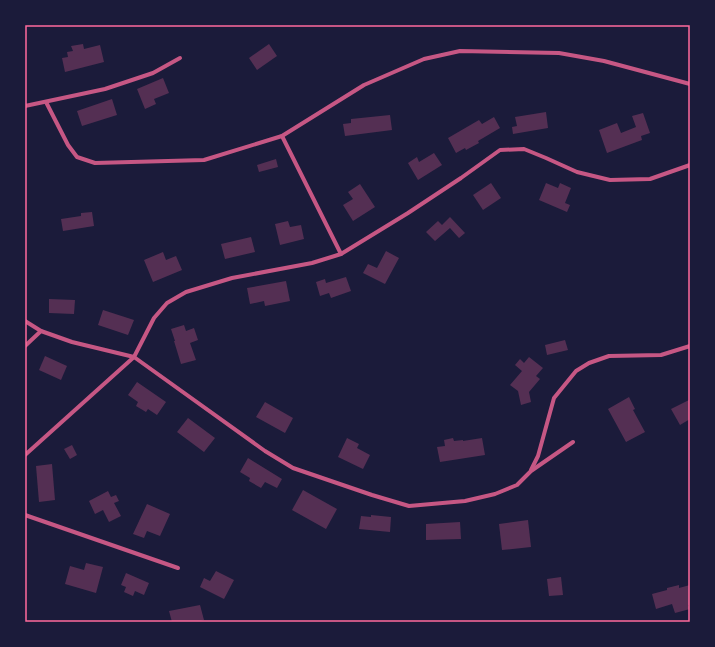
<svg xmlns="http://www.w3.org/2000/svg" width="715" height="647" font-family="'IBM Plex Serif',serif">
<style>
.building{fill:#542f53}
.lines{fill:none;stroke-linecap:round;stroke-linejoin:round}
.minor{stroke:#c65784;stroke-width:4}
.neatline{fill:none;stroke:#ff6b9d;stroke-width:1.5}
</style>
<rect width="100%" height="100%" fill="#1b1b3a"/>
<!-- building -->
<g class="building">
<polygon points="83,44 84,49 100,45 104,62 65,72 62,58 68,57 67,52 73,51 71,46"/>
<polygon points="269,44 277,56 257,70 249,58"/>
<polygon points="163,78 169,93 154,99 156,104 145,109 137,89"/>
<polygon points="112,99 117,115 82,126 77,111"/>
<polygon points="546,112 548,128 513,134 512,127 517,126 515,117"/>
<polygon points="643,113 650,133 641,136 642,140 607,153 599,130 617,123 621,133 636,127 632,116"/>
<polygon points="390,115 392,130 345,136 343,124 351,123 351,119"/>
<polygon points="494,117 500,128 478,141 479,143 466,150 465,148 456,153 448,138 479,120 482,124"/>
<polygon points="434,153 442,165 418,180 408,163 417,157 419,162"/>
<polygon points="276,159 278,167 259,172 257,165"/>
<polygon points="491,183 501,198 483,210 473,195"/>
<polygon points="546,183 558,188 560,183 571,188 565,203 570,205 567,212 539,200"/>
<polygon points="360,184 375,207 353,221 343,205 353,199 348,192"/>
<polygon points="92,212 94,226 63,231 61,219 81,216 81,213"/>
<polygon points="450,217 465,233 459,238 450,228 435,241 426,232 438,221 442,225"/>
<polygon points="288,221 290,227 301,225 304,239 280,245 275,224"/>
<polygon points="251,237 255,252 225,259 221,244"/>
<polygon points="386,251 399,258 385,284 363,273 368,264 377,268"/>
<polygon points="163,252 166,260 176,256 182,270 153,282 144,260"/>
<polygon points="346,277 351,291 331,298 329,293 320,296 316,282 325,279 326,283"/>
<polygon points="286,281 290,301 265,306 264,301 250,304 247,288"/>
<polygon points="49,299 75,300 74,314 49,313"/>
<polygon points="103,310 134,320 128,335 98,325"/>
<polygon points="184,325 186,331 194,328 198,340 190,343 196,360 181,364 174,341 175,341 171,329"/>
<polygon points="565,340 568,350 547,355 545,345"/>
<polygon points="45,356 67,366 61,380 39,370"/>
<polygon points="529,357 543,368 536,376 540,379 529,392 531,402 521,405 518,391 510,385 522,371 515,365 520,359 524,363"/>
<polygon points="137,382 166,402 157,415 148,409 146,412 136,406 138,402 128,395"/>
<polygon points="629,397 635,409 633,410 645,432 626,442 608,409"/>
<polygon points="689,400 690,402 690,419 680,425 671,409"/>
<polygon points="265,402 293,418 285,433 256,417"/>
<polygon points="188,418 215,438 204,452 177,432"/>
<polygon points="347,438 359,444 357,448 370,455 363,469 338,457"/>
<polygon points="453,438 454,441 463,440 463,441 482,438 485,455 440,462 437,447 445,446 444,440"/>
<polygon points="72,445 77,455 70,459 64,449"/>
<polygon points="248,458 282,479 277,488 265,482 261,488 249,481 250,478 240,472"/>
<polygon points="52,464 55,500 39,502 36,466"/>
<polygon points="303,490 337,509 326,529 292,510"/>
<polygon points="108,491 111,497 116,495 119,501 114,503 121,516 109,522 103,510 95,514 89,501"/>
<polygon points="147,504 170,514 160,536 147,531 144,538 133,534"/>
<polygon points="371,515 391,517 390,532 359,529 361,516 371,517"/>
<polygon points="528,520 531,547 502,550 499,524"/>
<polygon points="460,522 461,539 426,540 426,524"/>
<polygon points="86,563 103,567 96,593 65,584 70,566 84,570"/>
<polygon points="216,571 234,580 224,599 200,587 204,578 210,581"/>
<polygon points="126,573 149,583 144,595 135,591 133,596 124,592 126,587 121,585"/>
<polygon points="561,577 563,595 549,596 547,579"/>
<polygon points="679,585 679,588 690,585 690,605 688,605 690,609 675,613 672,604 656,609 652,594 667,590 667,588"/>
<polygon points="200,605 204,620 195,622 172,622 169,611"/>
</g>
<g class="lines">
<!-- minor -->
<g class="minor">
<polyline points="46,102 68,145 77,157 95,163 204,160 282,136 364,85 424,59 460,51 559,53 604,61 690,84"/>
<polyline points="25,106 105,89 153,73 180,58"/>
<polyline points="282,136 341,254"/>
<polyline points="25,321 41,331"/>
<polyline points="25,346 41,331 72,342 134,357 265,451 293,468 372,495 409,506 465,501 495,494 517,485 531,471 573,442"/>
<polyline points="25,455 134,357 154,318 167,303 186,292 232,278 312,263 341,254 408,213 461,178 500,150 524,149 546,158 577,172 610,180 650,179 690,165"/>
<polyline points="531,470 538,456 554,398 576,371 589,363 609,356 661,355 690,346"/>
<polyline points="25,515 178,568"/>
</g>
</g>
<!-- border -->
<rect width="715" height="647" fill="none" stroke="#1b1b3a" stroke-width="52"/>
<rect x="26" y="26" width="663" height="595" class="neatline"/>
</svg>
